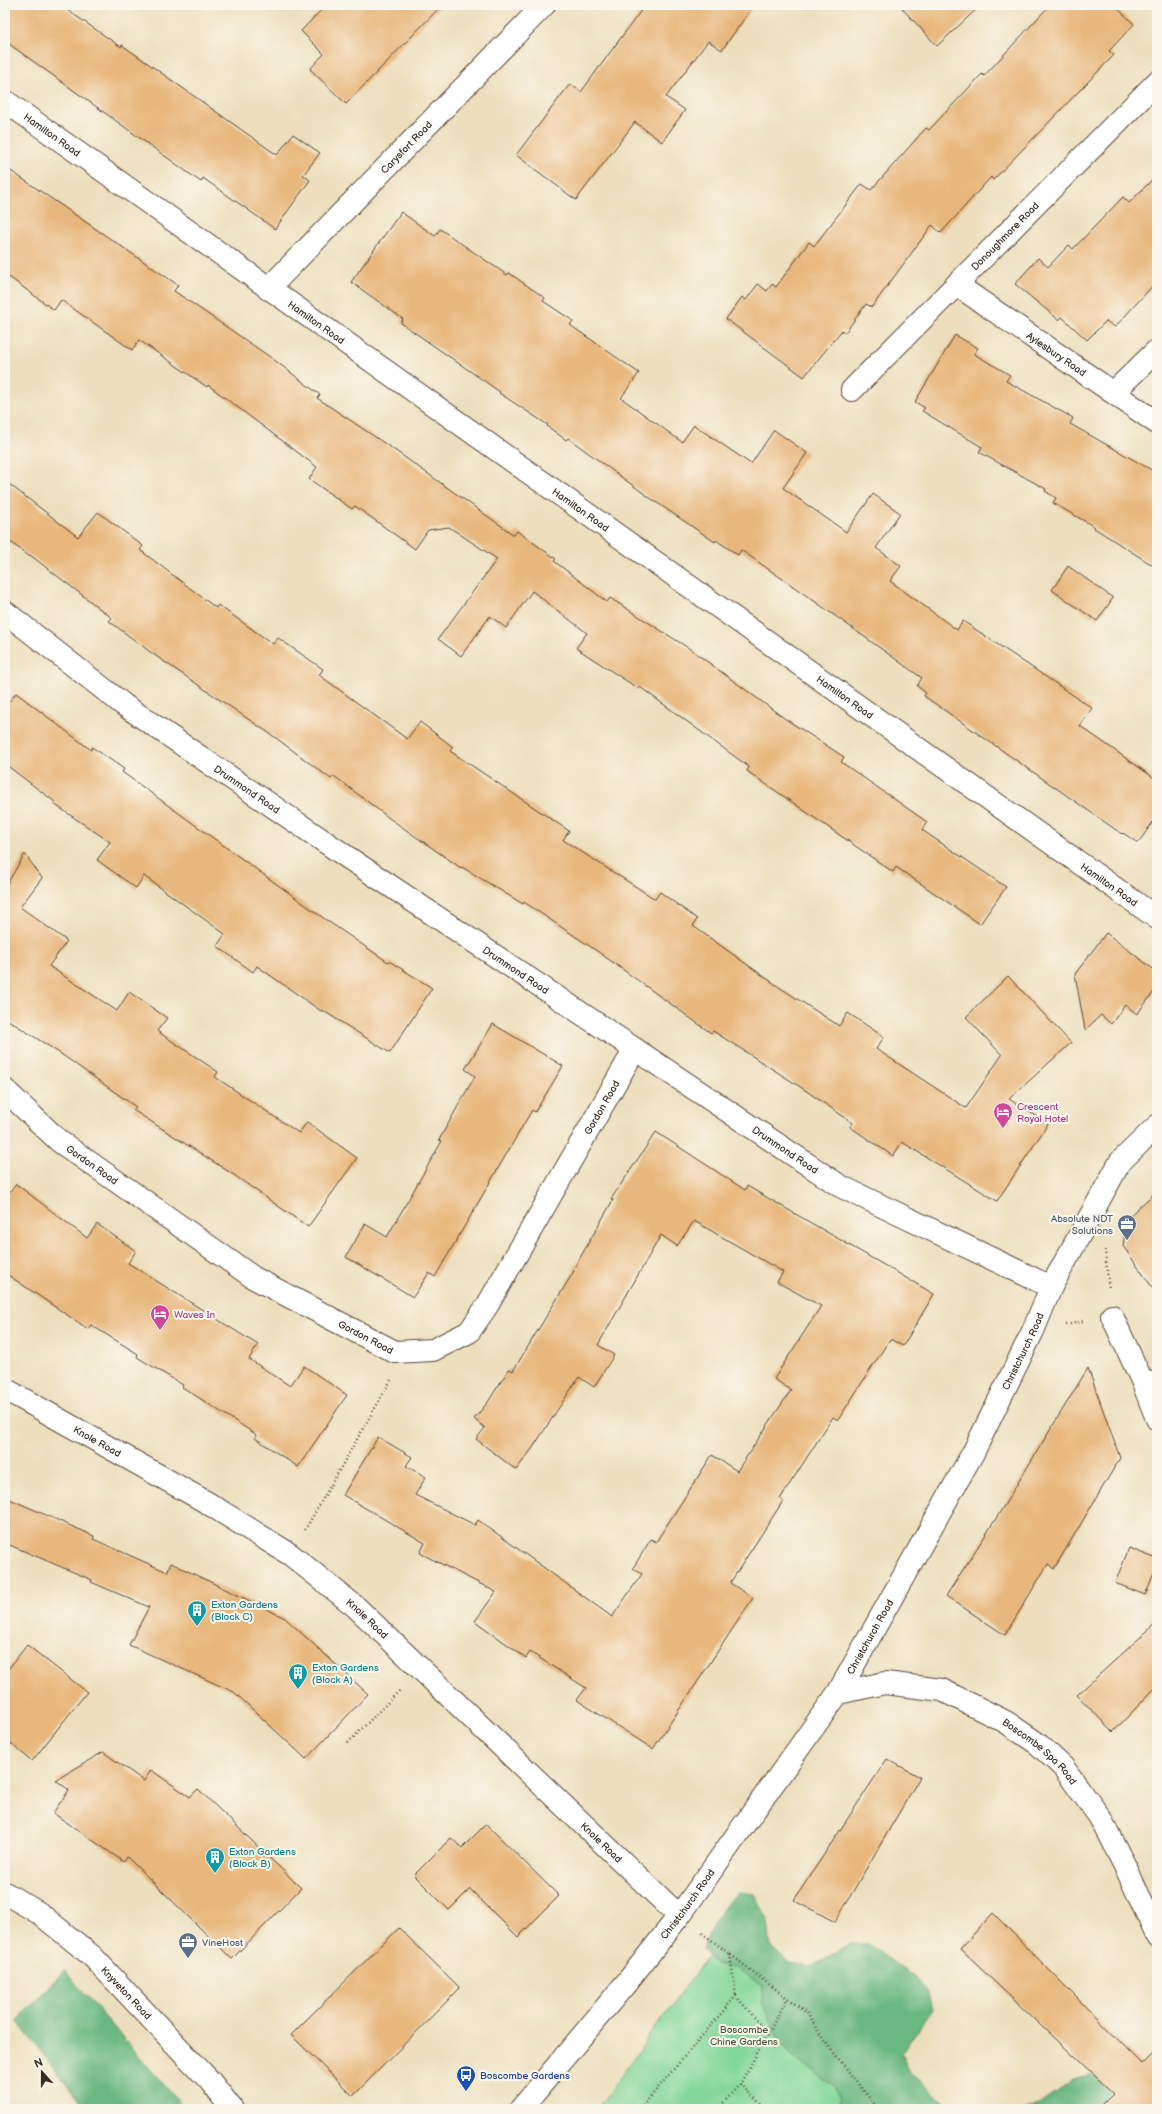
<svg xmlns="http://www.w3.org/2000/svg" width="1162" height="2114" font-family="'Balsamiq Sans',sans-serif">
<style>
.green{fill:#83d79a;stroke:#5f805c}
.forest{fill:#6ab882;stroke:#527150}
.building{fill:#e8b77d}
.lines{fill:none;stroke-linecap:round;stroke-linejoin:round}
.service-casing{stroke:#564536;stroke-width:18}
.minor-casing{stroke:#564536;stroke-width:24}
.tertiary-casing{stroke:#564536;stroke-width:24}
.primary-casing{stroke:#564536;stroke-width:24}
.path{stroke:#564536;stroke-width:2.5;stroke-dasharray:1 3;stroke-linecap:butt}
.service{stroke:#fff;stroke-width:16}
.minor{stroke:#fff;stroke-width:22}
.tertiary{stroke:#fff;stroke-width:22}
.primary{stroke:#fff;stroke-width:22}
.labels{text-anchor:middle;stroke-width:4;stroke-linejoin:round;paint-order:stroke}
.street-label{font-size:10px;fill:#3b2a1e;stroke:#fbf7ec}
.hotel-label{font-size:10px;fill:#b23c85;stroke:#fbf7ec;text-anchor:start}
.service-label{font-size:10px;fill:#4e5e75;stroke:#fbf7ec;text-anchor:end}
.culture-label{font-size:10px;fill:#0d838f;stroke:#fbf7ec;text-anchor:start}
.park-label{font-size:10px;fill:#4d553d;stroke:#fbf7ec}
.transit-label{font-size:10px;fill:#164399;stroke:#fbf7ec;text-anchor:start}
</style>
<rect width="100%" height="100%" fill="#fbf7ec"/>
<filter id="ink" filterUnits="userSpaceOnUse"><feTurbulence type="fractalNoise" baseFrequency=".025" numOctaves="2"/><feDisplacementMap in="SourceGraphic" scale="8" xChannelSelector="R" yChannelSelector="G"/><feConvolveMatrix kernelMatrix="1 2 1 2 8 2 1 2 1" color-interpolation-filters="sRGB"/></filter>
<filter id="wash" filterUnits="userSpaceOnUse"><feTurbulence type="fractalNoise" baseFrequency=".012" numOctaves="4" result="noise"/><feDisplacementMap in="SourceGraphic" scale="16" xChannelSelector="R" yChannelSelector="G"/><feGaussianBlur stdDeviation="0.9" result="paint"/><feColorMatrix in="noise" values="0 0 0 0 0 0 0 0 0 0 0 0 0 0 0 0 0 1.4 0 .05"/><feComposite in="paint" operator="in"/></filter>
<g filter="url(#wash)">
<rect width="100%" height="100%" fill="#eddfbd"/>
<!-- green -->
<polygon class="green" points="717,1943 938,2109 597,2109"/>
<!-- forest -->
<g class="forest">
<path d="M 738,1892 L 754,1894 L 768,1921 L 771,1947 L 789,1964 L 811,1967 L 850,1944 L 868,1944 L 915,1978 L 928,1993 L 932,2009 L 901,2054 L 910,2072 L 946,2103 L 960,2109 L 838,2109 L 840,2099 L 832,2084 L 794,2058 L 779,2040 L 763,2005 L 763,1987 L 738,1969 L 715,1964 L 703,1950 C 710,1926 720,1909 738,1892 Z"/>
<polygon points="64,1970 185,2109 86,2109 17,2021"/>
<polygon points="1113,2070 1112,2089 1096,2109 1026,2109 1038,2105 1074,2080"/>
</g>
<g id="blocks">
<!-- building -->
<g class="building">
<polygon points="5,5 60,5 121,47 122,45 277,155 293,134 320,153 303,175 310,180 275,229 203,178 201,182 5,41"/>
<polygon points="326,5 442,5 346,104 310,69 324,54 301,31"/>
<polygon points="645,5 754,5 722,50 708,41 666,97 685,110 662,142 635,122 576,200 516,155 570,84 581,92"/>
<polygon points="899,5 981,5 937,46"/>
<polygon points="1050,5 1114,5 1134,24 1109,51 1114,55 993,180 991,177 941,233 932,225 872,307 866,304 845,333 842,330 804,377 726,319 742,297 746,300 758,284 767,291 772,284 776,287 809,242 814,246 862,184 871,190 926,128 929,130 982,74 984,76"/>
<polygon points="5,167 178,285 174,291 273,359 320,395 317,398 393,449 514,535 517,531 556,559 554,561 607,602 610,598 690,649 784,718 844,757 841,762 927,822 922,830 1006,887 980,924 896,867 893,872 747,771 749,767 640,687 639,689 576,648 587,633 532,591 506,628 490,616 461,656 438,639 497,559 449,527 428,530 415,549 355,506 352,509 309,479 317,467 208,385 207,387 139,340 132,350 61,300 54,310 5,274"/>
<polygon points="1157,175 1157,281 1115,327 1106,321 1087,340 1062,317 1059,320 1015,284 1038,258 1048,267 1069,245 1073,249 1123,197 1129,203"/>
<polygon points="401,212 435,236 440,229 507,275 509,273 545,298 543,301 573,321 570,325 639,373 621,398 682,442 694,425 751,464 774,430 807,453 783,488 846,532 873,494 900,513 876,548 901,566 890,581 957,630 963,621 1092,708 1080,726 1157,780 1157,816 1138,843 1123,833 1122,834 924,696 926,693 917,686 922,678 820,605 741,550 738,555 716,540 715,542 650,498 568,438 566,440 547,426 548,425 499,393 500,392 401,323 403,319 351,282"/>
<polygon points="955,335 978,348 974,354 1010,375 1006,381 1073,418 1070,424 1157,473 1157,568 1094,528 1095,527 1053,503 1056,498 1045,491 1046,489 979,452 982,447 922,411 925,408 915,402"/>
<polygon points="5,481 78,537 98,512 143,546 140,550 216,608 218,605 273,644 278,638 323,669 319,675 407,739 420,722 453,747 450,751 569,831 563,840 655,899 660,892 697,919 693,926 776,985 839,1026 848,1013 884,1037 876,1049 966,1108 1002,1055 966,1017 1008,976 1071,1043 1009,1099 1048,1124 997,1201 902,1142 893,1156 850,1127 853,1123 799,1086 713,1031 711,1033 597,951 524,902 523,904 462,867 461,868 389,818 334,776 331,779 276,738 153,654 109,621 112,618 30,555 29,556 5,538"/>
<polygon points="1068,566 1113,598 1097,621 1052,590"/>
<polygon points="16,693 91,750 92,747 124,769 122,772 329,922 388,962 389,961 432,988 390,1053 322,1010 321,1011 257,966 253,972 217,946 225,934 144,876 136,888 97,860 110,842 54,804 55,802 5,764 5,707"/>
<polygon points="25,854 42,878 20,907 67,941 49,966 117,1011 129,992 167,1018 157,1031 218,1072 215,1077 299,1133 307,1122 357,1158 308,1227 234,1175 133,1110 136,1107 61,1054 5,1018 5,887"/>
<polygon points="1106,933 1157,972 1157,988 1137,1014 1125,1005 1111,1024 1101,1015 1085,1030 1075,974"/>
<polygon points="493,1024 563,1066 535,1112 532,1110 435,1277 429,1273 413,1297 346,1257 365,1224 387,1237 442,1141 439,1140 475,1076 465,1069"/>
<polygon points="656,1132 745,1190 747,1186 934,1294 903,1346 890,1339 838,1420 833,1417 780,1499 783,1501 730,1583 753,1598 653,1749 577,1700 586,1688 530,1652 526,1658 475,1621 496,1592 420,1553 425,1543 343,1495 378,1437 412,1457 406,1466 426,1477 415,1495 475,1525 478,1520 612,1617 642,1574 633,1568 651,1539 656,1542 712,1455 737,1471 791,1390 774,1379 821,1306 777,1282 783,1272 694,1221 677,1246 661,1235 598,1345 614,1355 594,1387 579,1377 532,1449 516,1470 476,1439 485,1428 474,1419 488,1402 509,1369 513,1371 574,1271 573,1270 613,1200 611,1199"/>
<polygon points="16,1184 87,1238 97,1224 136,1251 128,1263 258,1345 249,1359 290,1386 304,1366 347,1395 298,1467 255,1438 257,1435 182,1387 183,1385 137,1357 138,1354 91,1325 88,1329 5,1273 5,1199"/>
<polygon points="1157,1191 1157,1294 1123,1246 1127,1218"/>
<polygon points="1088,1368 1120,1458 1054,1569 1048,1564 1005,1635 946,1596 997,1517"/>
<polygon points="5,1497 94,1536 93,1539 167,1572 171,1563 285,1618 368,1694 306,1759 234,1692 129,1645 149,1607 91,1582 92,1580 5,1543"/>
<polygon points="1129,1548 1157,1559 1157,1566 1145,1595 1115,1583"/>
<polygon points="1157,1622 1157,1686 1113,1732 1077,1695"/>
<polygon points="27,1645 87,1692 32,1761 5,1739 5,1673"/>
<polygon points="103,1752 144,1781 151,1770 190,1797 198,1789 301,1888 232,1959 127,1857 124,1862 53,1813 69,1790 56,1780"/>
<polygon points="887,1759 920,1777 835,1922 794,1900"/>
<polygon points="486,1824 559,1896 518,1937 470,1889 449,1910 414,1875 451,1838 462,1848"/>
<polygon points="993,1913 1142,2064 1157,2049 1157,2109 1098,2109 1113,2094 960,1949"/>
<polygon points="399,1928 460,1988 353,2096 291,2035"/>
</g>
</g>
</g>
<g filter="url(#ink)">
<use href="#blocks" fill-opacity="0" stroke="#564536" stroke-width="1"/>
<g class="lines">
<defs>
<polyline id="service" points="1143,1383 1157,1378"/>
<g id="minor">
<path id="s1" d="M 5,101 L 1157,918"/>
<path id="s2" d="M 957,285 L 1157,423"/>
<path id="s3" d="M 268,289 L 544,5"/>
<path id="s4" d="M 852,390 L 1157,82"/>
<polyline points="1114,392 1157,350"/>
<path id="s5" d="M 5,612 L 124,705 L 350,859 L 840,1186 L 1051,1287"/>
<path id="s6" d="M 5,1090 L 59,1141 L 254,1278 L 395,1352 L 433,1350 L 469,1332 L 487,1306 L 635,1049"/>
<polyline points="1112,1316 1143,1383 1157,1419"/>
<path id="s7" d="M 5,1389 L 206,1502 L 291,1555 L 356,1607 L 679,1916"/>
<path id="s8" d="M 5,1893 L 39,1913 L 92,1956 L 210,2081 L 232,2109"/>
</g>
<g id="tertiary">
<path id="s9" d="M 838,1693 L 885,1683 L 942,1690 L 1006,1722 L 1038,1744 L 1063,1767 L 1099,1816 L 1127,1870 L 1157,1936"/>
</g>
<g id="primary">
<path id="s10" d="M 521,2109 L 627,1982 L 679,1916 L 838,1693 L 974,1451 L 1033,1331 L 1051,1287 L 1120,1162 L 1157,1126"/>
</g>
</defs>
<!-- service casing -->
<use href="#service" class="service-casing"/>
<!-- minor casing -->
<use href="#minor" class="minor-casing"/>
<!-- tertiary casing -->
<use href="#tertiary" class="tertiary-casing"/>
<!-- primary casing -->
<use href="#primary" class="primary-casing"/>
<!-- path -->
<g class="path">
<polyline points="1105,1250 1109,1289"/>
<polyline points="1066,1325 1084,1321"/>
<polyline points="305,1530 391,1380"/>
<polyline points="348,1743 401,1689"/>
<polyline points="702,1933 807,2013 823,2039 878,2109"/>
<polyline points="730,1954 736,1996"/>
<polyline points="740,2084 766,2109"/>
<polyline points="640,2109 736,1996 767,2032"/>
<polyline points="718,2109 740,2084 787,1999"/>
</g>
<!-- service -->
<use href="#service" class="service"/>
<!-- minor -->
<use href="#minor" class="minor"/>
<!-- tertiary -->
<use href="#tertiary" class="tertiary"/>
<!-- primary -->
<use href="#primary" class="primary"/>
</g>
</g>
<!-- icons -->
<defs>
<symbol id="hotel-pin" viewBox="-11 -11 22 30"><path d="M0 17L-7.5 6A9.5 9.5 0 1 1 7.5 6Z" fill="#d1479c" stroke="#fbf7ec"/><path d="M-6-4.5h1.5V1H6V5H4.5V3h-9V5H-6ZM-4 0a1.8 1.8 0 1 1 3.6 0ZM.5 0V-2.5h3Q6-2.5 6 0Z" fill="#fff"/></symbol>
<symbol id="office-pin" viewBox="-11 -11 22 30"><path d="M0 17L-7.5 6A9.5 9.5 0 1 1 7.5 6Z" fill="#5c6f8a" stroke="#fbf7ec"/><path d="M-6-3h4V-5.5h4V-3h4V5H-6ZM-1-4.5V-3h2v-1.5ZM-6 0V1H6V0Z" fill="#fff"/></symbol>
<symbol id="building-pin" viewBox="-11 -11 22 30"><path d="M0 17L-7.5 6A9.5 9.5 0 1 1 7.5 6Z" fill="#0f9aa8" stroke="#fbf7ec"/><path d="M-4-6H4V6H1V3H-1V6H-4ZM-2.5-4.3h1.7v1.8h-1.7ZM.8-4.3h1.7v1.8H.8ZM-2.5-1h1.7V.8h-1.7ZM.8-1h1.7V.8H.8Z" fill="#fff"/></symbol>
<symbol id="bus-pin" viewBox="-11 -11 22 30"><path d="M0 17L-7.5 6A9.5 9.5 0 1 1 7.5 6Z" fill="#1a4fb4" stroke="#fbf7ec"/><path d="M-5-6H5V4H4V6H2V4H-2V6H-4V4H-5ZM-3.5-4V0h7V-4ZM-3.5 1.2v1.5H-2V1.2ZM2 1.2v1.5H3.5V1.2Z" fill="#fff"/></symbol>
</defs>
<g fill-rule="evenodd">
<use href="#hotel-pin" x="992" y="1101" width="22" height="30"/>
<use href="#office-pin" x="1116" y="1213" width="22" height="30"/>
<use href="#hotel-pin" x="149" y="1303" width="22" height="30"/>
<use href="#building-pin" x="186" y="1599" width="22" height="30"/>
<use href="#building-pin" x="287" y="1662" width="22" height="30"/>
<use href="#building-pin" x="204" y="1846" width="22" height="30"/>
<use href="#office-pin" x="177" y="1931" width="22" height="30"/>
<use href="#bus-pin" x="455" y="2064" width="22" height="30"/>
</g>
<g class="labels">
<!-- street labels -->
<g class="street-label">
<text dy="4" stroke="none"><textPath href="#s1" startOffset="58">Hamilton Road</textPath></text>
<text dy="4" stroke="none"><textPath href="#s3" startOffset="198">Carysfort Road</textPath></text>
<text dy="4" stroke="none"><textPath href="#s4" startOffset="217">Donoughmore Road</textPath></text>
<text dy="4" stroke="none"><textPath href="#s1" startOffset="382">Hamilton Road</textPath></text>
<text dy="4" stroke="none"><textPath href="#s2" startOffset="121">Aylesbury Road</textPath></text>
<text dy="4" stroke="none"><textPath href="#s1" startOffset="706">Hamilton Road</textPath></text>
<text dy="4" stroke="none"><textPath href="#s1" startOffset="1030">Hamilton Road</textPath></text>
<text dy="4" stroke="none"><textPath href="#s5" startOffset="300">Drummond Road</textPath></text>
<text dy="4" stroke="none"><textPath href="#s1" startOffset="1354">Hamilton Road</textPath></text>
<text dy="4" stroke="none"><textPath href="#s5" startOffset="624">Drummond Road</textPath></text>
<text dy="4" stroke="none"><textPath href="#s6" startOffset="811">Gordon Road</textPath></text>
<text dy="4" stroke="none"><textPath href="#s5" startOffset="948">Drummond Road</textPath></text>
<text dy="4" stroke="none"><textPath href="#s6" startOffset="115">Gordon Road</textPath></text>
<text dy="4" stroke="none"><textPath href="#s6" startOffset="439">Gordon Road</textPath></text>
<text dy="4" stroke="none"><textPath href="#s10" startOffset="912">Christchurch Road</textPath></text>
<text dy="4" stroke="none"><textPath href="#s7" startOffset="106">Knole Road</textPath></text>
<text dy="4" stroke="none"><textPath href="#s7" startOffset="430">Knole Road</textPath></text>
<text dy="4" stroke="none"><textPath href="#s10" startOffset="588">Christchurch Road</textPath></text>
<text dy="4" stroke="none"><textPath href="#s9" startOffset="222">Boscombe Spa Road</textPath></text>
<text dy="4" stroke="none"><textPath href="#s7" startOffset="754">Knole Road</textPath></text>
<text dy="4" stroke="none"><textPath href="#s10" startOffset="264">Christchurch Road</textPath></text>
<text dy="4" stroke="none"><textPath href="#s8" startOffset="158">Knyveton Road</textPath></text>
</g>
<!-- hotel labels -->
<g class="hotel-label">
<text x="1017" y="1110">Crescent<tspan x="1017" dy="12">Royal Hotel</tspan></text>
<text x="174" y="1318">Waves In</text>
</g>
<!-- service labels -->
<g class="service-label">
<text x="1113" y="1222">Absolute NDT<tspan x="1113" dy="12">Solutions</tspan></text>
<text x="202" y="1946" text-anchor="start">VineHost</text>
</g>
<!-- culture labels -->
<g class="culture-label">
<text x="211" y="1608">Exton Gardens<tspan x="211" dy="12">(Block C)</tspan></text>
<text x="312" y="1671">Exton Gardens<tspan x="312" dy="12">(Block A)</tspan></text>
<text x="229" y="1855">Exton Gardens<tspan x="229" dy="12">(Block B)</tspan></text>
</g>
<!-- park labels -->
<g class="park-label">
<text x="744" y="2033">Boscombe<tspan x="744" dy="12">Chine Gardens</tspan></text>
</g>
<!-- transit labels -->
<g class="transit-label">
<text x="480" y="2079">Boscombe Gardens</text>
</g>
</g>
<!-- margin -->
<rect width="1162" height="2114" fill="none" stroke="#fbf7ec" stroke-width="20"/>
<!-- north arrow -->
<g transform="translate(42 2072) rotate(339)" stroke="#fbf7ec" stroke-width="3" paint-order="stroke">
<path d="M0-3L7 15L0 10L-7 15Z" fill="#3b2a1e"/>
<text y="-6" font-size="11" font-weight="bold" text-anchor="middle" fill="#3b2a1e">N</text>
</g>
</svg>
